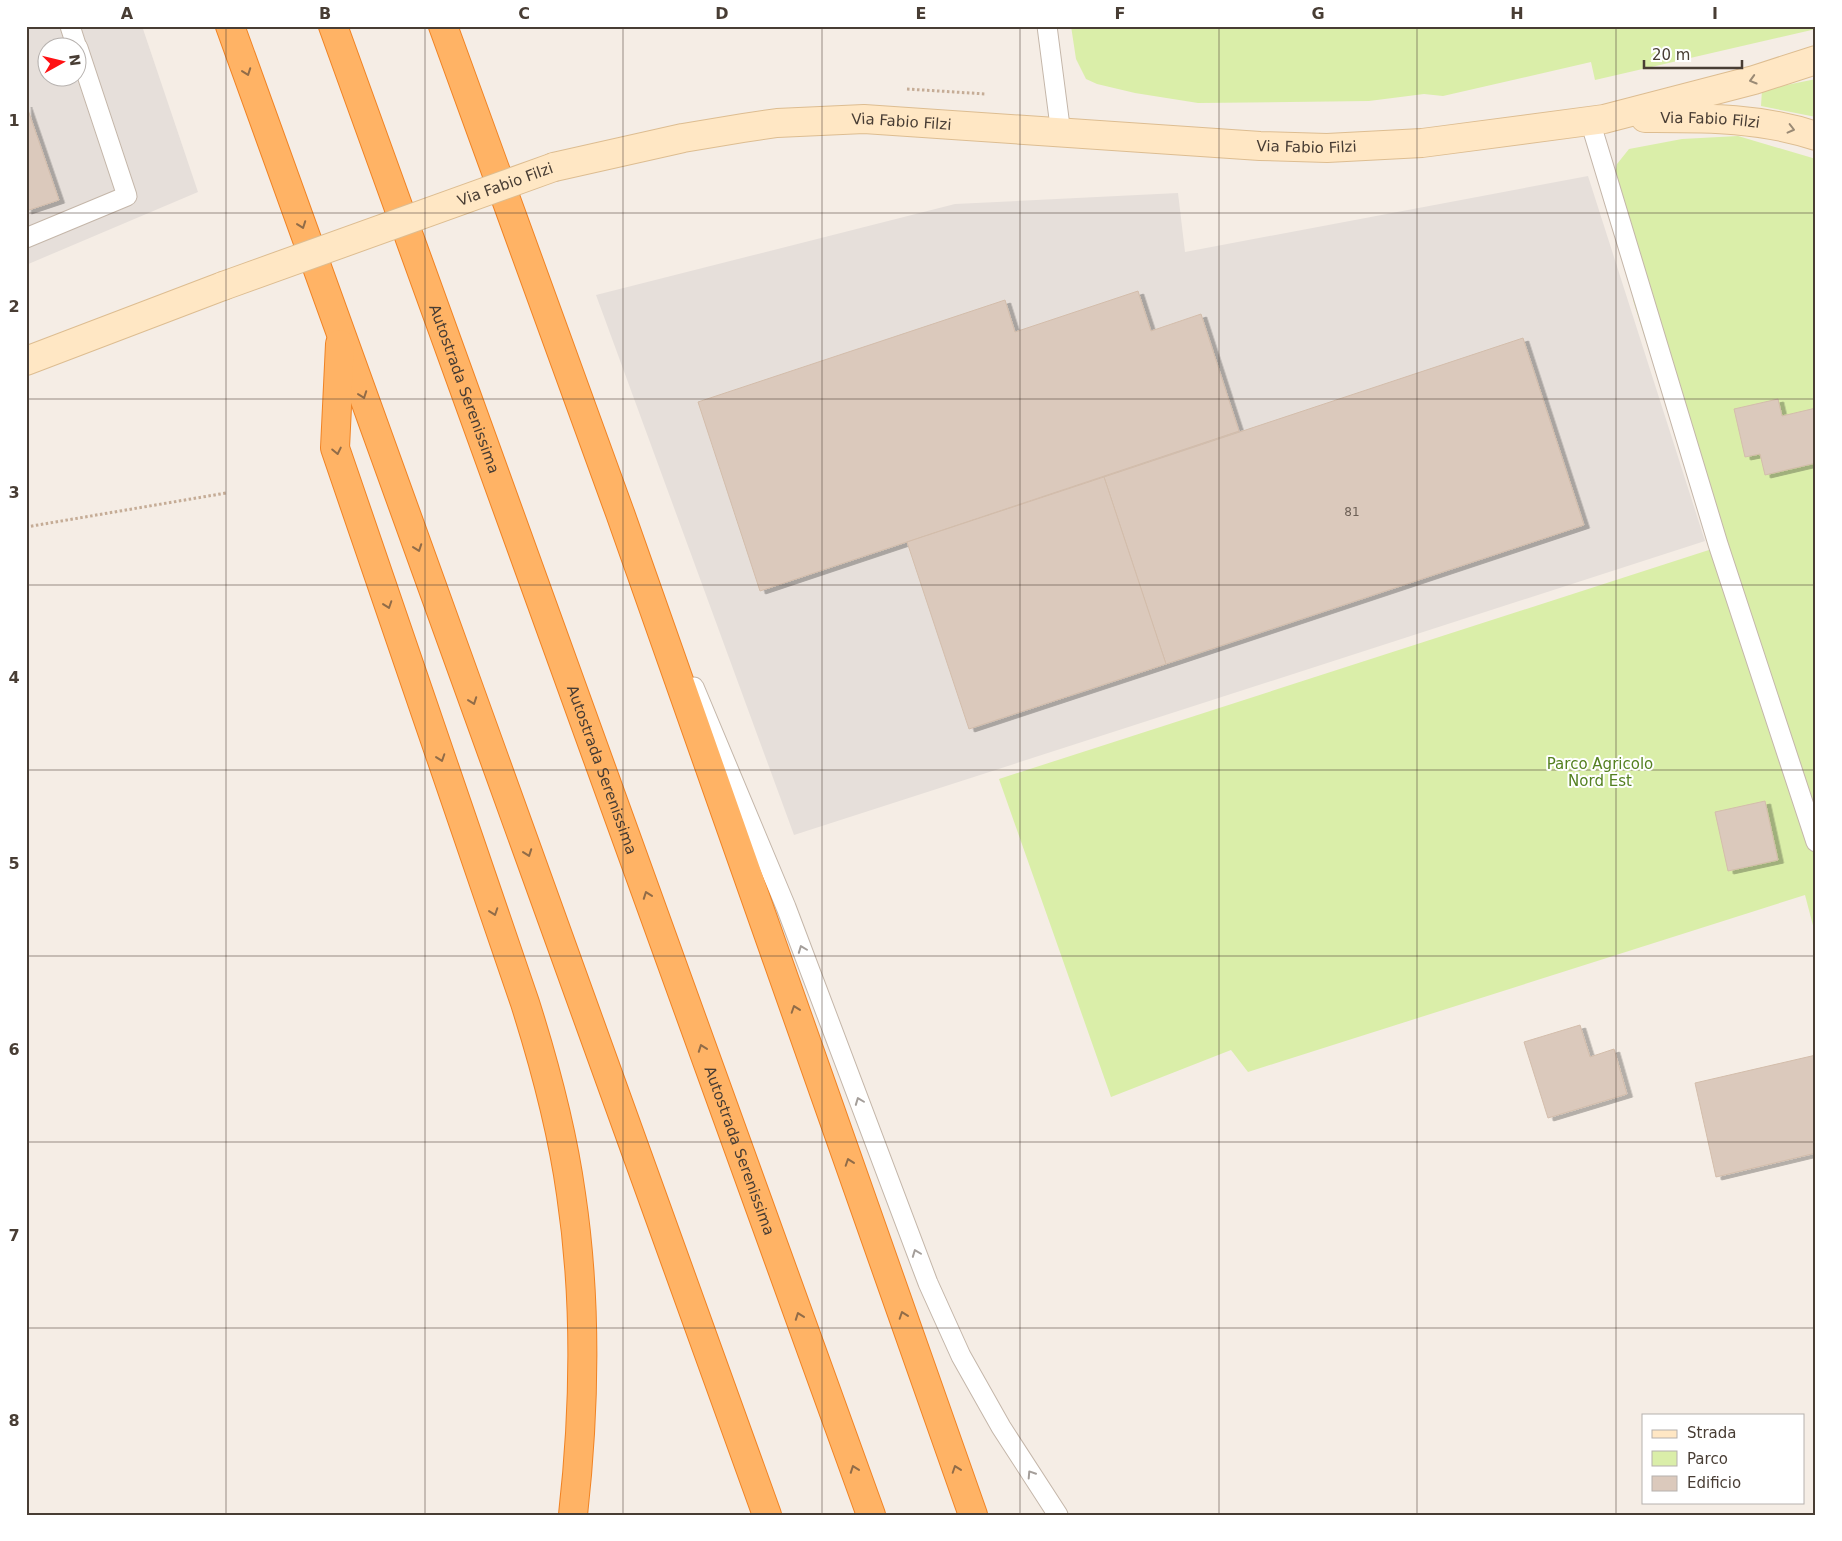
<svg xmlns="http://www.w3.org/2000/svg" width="1842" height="1541" font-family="'DejaVu Sans',sans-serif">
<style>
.industrial{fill:#e6dfda;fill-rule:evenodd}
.green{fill:#daeea9}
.building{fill:#dbc9bc;stroke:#d3bdab;filter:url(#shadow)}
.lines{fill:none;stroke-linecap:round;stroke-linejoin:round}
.lane-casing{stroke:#c4b6a9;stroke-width:21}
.secondary-casing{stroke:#ddbd91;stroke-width:30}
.highway-casing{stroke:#f08324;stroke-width:30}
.path{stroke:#c5ac96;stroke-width:3;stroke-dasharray:2.5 2.5;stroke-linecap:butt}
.lane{stroke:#fff;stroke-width:19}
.secondary{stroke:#ffe7c4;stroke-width:28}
.highway{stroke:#ffb365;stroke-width:28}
.secondary-bridge-casing{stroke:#ddbd91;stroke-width:30;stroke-linecap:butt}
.secondary-bridge{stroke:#ffe7c4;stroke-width:28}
.oneway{stroke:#916c48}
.oneway2{stroke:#9a8a75}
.oneway3{stroke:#a49e9a}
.grid{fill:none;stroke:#483d34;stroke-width:1;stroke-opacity:0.55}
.labels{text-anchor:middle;stroke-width:4;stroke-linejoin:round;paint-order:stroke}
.number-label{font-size:12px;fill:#6d6056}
.street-label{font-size:15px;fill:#483d34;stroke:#fff}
.park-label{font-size:15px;fill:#548020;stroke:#fff}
.neatline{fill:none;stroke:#483d34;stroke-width:2}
.grid-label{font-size:16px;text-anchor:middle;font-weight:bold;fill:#483d34}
</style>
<defs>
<filter id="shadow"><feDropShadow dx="5.5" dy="3" stdDeviation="0" flood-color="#0004"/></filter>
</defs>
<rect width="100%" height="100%" fill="#f5ede5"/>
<!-- industrial -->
<g class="industrial">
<path d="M 26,26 L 142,26 L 198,192 L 26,265 ZM 48,48 L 78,48 L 78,78 L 48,78 Z"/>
<polygon points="1588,176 1705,541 794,835 596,295 955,204 1178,193 1185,252"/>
</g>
<!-- green -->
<g class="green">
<polygon points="1071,26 1816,26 1816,29 1595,80 1591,62 1443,96 1424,94 1369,101 1198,103 1135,93 1097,84 1086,79 1076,59"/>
<polygon points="1816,79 1816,117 1761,106 1762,90"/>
<polygon points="1738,136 1816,159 1816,937 1805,895 1248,1072 1231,1050 1111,1097 999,779 1712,549 1633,300 1648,295 1615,175 1617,164 1629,149 1682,139"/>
</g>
<!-- building -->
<g class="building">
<polygon points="26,104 59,200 26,211"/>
<polygon points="1138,291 1151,331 1201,314 1239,431 760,591 698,402 1005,300 1015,332"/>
<polygon points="1523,338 1584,525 1166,664 1104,477"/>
<polygon points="1778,399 1782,416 1816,408 1816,463 1765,475 1760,454 1745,457 1734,409"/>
<polygon points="1104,477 1166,664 969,729 907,542"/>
<polygon points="1765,801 1778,860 1728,871 1715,812"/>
<polygon points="1580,1025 1590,1057 1614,1049 1627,1094 1548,1118 1524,1042"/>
<polygon points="1816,1055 1816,1153 1716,1177 1695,1083"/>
</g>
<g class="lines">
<defs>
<g id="lane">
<polyline points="70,26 77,48"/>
<polyline points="1047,26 1061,134"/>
<polyline points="1590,121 1718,544 1816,842"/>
<polyline points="26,238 127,196 78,48"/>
<polyline points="694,687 786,907 928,1283 961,1356 1001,1427 1058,1515"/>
</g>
<g id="secondary">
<path id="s1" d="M 1645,118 C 1705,118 1758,117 1816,136"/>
<path id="s2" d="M 554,167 L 683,138 L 743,128 L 777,123 L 864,119 L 1260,146 L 1327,148 L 1422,143 L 1604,119 L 1754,80 L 1816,60"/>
<polyline points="26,361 223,286"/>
</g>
<g id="highway">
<polyline points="230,26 767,1515"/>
<path id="s3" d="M 333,26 L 871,1515"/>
<polyline points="443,26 620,513 973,1515"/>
<path d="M 340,344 L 335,448 L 525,1003 C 545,1066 562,1129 571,1194 C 587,1301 585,1408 573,1515"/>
</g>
</defs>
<!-- lane casing -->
<use href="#lane" class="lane-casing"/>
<!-- secondary casing -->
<use href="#secondary" class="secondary-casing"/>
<!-- highway casing -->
<use href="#highway" class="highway-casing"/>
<!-- path -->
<g class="path">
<polyline points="907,89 986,94"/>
<polyline points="26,527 226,493"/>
</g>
<!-- lane -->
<use href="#lane" class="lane"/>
<!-- secondary -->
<use href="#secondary" class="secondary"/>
<!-- highway -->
<use href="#highway" class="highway"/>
<defs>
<g id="secondary-bridge">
<path id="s4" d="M 223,286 L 554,167"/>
</g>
</defs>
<!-- secondary-bridge casing -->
<use href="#secondary-bridge" class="secondary-bridge-casing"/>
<!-- secondary-bridge -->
<use href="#secondary-bridge" class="secondary-bridge"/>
</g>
<!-- one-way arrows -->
<defs><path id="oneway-chevron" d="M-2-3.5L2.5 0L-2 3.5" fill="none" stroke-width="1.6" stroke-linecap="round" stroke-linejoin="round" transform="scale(1.25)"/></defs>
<g class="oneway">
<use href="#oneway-chevron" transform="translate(247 72) rotate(70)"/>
<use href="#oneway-chevron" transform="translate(302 225) rotate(70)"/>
<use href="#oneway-chevron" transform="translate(363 395) rotate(70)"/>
<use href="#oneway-chevron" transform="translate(337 451) rotate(78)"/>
<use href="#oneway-chevron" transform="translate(418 548) rotate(70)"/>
<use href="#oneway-chevron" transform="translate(388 605) rotate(71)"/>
<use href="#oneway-chevron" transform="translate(473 701) rotate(70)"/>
<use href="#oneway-chevron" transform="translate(441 758) rotate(71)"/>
<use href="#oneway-chevron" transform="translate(528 853) rotate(70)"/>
<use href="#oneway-chevron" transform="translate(647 895) rotate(-110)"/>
<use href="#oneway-chevron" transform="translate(494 912) rotate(71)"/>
<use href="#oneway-chevron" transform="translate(795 1009) rotate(-109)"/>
<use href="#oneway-chevron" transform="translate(702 1048) rotate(-110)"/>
<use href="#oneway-chevron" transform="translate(849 1162) rotate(-109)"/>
<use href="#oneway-chevron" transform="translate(903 1315) rotate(-109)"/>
<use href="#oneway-chevron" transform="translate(799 1316) rotate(-110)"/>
<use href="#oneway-chevron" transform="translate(854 1469) rotate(-110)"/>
<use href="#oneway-chevron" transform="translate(956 1469) rotate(-109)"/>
</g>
<g class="oneway2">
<use href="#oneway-chevron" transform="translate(1753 80) rotate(164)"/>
<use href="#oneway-chevron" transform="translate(1791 129) rotate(14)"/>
</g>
<g class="oneway3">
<use href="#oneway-chevron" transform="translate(802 949) rotate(-111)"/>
<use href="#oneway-chevron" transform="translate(859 1101) rotate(-111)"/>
<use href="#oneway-chevron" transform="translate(916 1253) rotate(-111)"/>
<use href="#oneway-chevron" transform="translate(1031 1474) rotate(-123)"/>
</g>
<!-- grid -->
<path class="grid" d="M 226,26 L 226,1515M 425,26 L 425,1515M 623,26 L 623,1515M 822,26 L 822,1515M 1020,26 L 1020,1515M 1219,26 L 1219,1515M 1417,26 L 1417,1515M 1616,26 L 1616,1515M 26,213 L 1816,213M 26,399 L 1816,399M 26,585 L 1816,585M 26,770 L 1816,770M 26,956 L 1816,956M 26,1142 L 1816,1142M 26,1328 L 1816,1328"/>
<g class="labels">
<!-- number labels -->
<g class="number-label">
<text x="1352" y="516">81</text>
</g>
<!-- street labels -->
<g class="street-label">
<text dy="5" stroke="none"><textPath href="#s1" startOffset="65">Via Fabio Filzi</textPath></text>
<text dy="5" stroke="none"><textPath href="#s2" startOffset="352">Via Fabio Filzi</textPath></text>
<text dy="5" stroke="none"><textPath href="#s2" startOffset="758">Via Fabio Filzi</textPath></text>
<text dy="5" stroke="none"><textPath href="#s4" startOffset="300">Via Fabio Filzi</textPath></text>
<text dy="5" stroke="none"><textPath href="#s3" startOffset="386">Autostrada Serenissima</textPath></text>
<text dy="5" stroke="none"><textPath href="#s3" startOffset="791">Autostrada Serenissima</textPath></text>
<text dy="5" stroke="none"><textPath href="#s3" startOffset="1196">Autostrada Serenissima</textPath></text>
</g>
<!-- park labels -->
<g class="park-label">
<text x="1600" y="769">Parco Agricolo<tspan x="1600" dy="17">Nord Est</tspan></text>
</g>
</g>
<!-- border -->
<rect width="1842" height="1541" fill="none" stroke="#ffffff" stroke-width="55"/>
<!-- legend -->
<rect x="1642" y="1414" width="162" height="90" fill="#ffffff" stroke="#b6b1ae"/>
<rect x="1652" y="1430" width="25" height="8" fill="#ffe7c4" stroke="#b6b1ae"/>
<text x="1687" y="1438" font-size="15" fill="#483d34">Strada</text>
<rect x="1652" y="1451" width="25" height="15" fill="#daeea9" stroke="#b6b1ae"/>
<text x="1687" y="1464" font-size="15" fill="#483d34">Parco</text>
<rect x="1652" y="1476" width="25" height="15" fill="#dbc9bc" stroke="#b6b1ae"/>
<text x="1687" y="1488" font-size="15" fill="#483d34">Edificio</text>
<!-- north arrow -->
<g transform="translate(62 62) rotate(82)"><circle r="24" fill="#ffffff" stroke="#b6b1ae"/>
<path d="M0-4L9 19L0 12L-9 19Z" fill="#ff1114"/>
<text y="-8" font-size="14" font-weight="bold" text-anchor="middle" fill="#483d34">N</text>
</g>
<!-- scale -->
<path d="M1644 60v8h98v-8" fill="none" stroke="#483d34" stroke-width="2.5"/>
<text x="1652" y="60" font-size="15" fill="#483d34" stroke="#ffffff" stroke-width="4" paint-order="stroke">20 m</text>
<rect x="28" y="28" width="1786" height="1486" class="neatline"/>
<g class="grid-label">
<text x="127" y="19">A</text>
<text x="325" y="19">B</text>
<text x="524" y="19">C</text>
<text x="722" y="19">D</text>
<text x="921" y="19">E</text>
<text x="1120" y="19">F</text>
<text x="1318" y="19">G</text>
<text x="1517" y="19">H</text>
<text x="1715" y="19">I</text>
<text x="14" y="126">1</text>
<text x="14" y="312">2</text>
<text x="14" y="498">3</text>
<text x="14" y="683">4</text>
<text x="14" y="869">5</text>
<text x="14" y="1055">6</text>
<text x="14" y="1241">7</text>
<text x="14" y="1426">8</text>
</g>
</svg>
